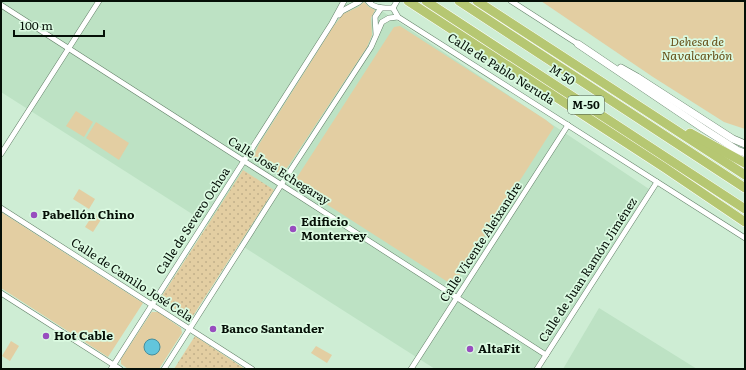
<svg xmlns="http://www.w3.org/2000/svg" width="746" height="370" font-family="Literata,serif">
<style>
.built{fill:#bde2c4}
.green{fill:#e3cea2}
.garden{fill:url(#garden-dots)}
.water{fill:#62c5dc;stroke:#468e9c}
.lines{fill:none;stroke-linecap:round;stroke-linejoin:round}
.street-casing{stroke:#648069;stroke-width:6}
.secondary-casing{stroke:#648069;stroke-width:8}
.highway-casing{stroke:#fff;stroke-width:10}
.street{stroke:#fff;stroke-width:5}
.secondary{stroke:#fff;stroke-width:7}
.highway{stroke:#b6c772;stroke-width:9}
.poi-dot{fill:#984dbf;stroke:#dbfae1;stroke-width:1.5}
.labels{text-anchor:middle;stroke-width:3.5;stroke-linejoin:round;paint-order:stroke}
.shield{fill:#dbfae1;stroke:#455648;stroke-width:1}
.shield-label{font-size:11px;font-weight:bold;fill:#050f07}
.park-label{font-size:12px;font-style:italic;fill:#67511a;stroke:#dbfae1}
.street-label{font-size:12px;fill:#050f07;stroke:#dbfae1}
.poi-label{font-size:12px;font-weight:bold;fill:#050f07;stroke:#dbfae1;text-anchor:start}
</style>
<defs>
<pattern id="garden-dots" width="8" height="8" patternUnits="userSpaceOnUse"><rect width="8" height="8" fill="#e3cea2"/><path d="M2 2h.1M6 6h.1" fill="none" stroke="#c1b08a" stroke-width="1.8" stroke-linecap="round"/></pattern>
</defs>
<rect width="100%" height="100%" fill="#ceedd4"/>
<!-- built -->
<g class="built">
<polygon points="1,1 367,1 649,189 535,369 435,369 1,92"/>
<polygon points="599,308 697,369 563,369"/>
</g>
<!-- green -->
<g class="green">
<polygon points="541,1 745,1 745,129 724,122 653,77"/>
<polygon points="364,2 369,7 375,10 371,18 372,35 367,47 289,165 281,175 253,158 258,146 333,27 343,14 358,7"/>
<polygon points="400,26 546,120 554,127 454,284 451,284 295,184 294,182 394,27"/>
<polygon points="76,111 93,122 84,137 66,126"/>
<polygon points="96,122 129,143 119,160 86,138"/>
<polygon points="79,189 95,199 89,209 73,199"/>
<polygon points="1,212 143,303 108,357 1,288"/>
<polygon points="94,213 102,218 93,232 85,227"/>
<polygon points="152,312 158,312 181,328 182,333 159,369 128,369 121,364 121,359 151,313"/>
<polygon points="11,341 19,346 10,361 2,356"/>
<polygon points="316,346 332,355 327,363 311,353"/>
</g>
<!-- garden -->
<g class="garden">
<polygon points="243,170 274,190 191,319 160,299"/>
<polygon points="195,336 245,369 174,369"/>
</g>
<!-- water -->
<circle class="water" cx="152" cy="347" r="8"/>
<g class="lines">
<defs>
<g id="street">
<path d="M 368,1 C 374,9 384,8 393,8"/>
<polyline points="511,1 578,44"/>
<polyline points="1,5 244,161 299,196 546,355"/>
<polyline points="393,8 398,17 745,238"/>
<polyline points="393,8 397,1"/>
<polyline points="339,15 342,11 359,2 360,1"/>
<polyline points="376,34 375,17 381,8"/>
<polyline points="1,154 99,1"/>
<polyline points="1,208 252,369"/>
<polyline points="1,293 120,369"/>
<polyline points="111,369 332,23 344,1"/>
<polyline points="164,369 281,185 371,47 382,22 389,18 398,17"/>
<polyline points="411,369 568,125"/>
<polyline points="537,369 657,182"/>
</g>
<g id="secondary">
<polyline points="578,44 704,129 737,150 745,153"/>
<polyline points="621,68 637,77 733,139 745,144"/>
</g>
<g id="highway">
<polyline points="408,1 665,168 745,222"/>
<polyline points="426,1 745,209"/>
<polyline points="459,1 745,188"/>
<polyline points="477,1 745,175"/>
<polyline points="690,133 745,163"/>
</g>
</defs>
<!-- street casing -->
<use href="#street" class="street-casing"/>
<!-- secondary casing -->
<use href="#secondary" class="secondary-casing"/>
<!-- highway casing -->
<use href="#highway" class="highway-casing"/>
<!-- street -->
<use href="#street" class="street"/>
<!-- secondary -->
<use href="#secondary" class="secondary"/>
<!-- highway -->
<use href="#highway" class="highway"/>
</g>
<!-- markers -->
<g class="poi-dot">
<circle cx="34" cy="215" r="4"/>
<circle cx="293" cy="229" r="4"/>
<circle cx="213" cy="329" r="4"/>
<circle cx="46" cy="336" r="4"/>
<circle cx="470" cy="349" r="4"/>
</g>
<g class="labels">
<!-- shield labels -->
<rect class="shield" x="568" y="96" width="36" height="18" rx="3"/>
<g class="shield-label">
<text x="586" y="109">M-50</text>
</g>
<!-- park labels -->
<g class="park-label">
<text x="697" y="46">Dehesa de<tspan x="697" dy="14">Navalcarbón</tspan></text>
</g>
<!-- street labels -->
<g class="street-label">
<text transform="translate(501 69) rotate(32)" y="4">Calle de Pablo Neruda</text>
<text transform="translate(562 75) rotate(33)" y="4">M 50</text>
<text transform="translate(279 171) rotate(32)" y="4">Calle José Echegaray</text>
<text transform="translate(193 221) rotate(-57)" y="4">Calle de Severo Ochoa</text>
<text transform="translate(481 242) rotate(-57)" y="4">Calle Vicente Aleixandre</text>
<text transform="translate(588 270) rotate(-57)" y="4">Calle de Juan Ramón Jiménez</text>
<text transform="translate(132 280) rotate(33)" y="4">Calle de Camilo José Cela</text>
</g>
<!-- poi labels -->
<g class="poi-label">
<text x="42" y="219">Pabellón Chino</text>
<text x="301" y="226">Edificio<tspan x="301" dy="14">Monterrey</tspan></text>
<text x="221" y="333">Banco Santander</text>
<text x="54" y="340">Hot Cable</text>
<text x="478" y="353">AltaFit</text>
</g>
</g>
<!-- border -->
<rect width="746" height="370" fill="none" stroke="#050f07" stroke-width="4"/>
<!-- scale -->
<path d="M14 30v6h90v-6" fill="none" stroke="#050f07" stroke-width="2"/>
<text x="20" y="30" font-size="12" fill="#050f07" stroke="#dbfae1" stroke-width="3" paint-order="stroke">100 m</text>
</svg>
